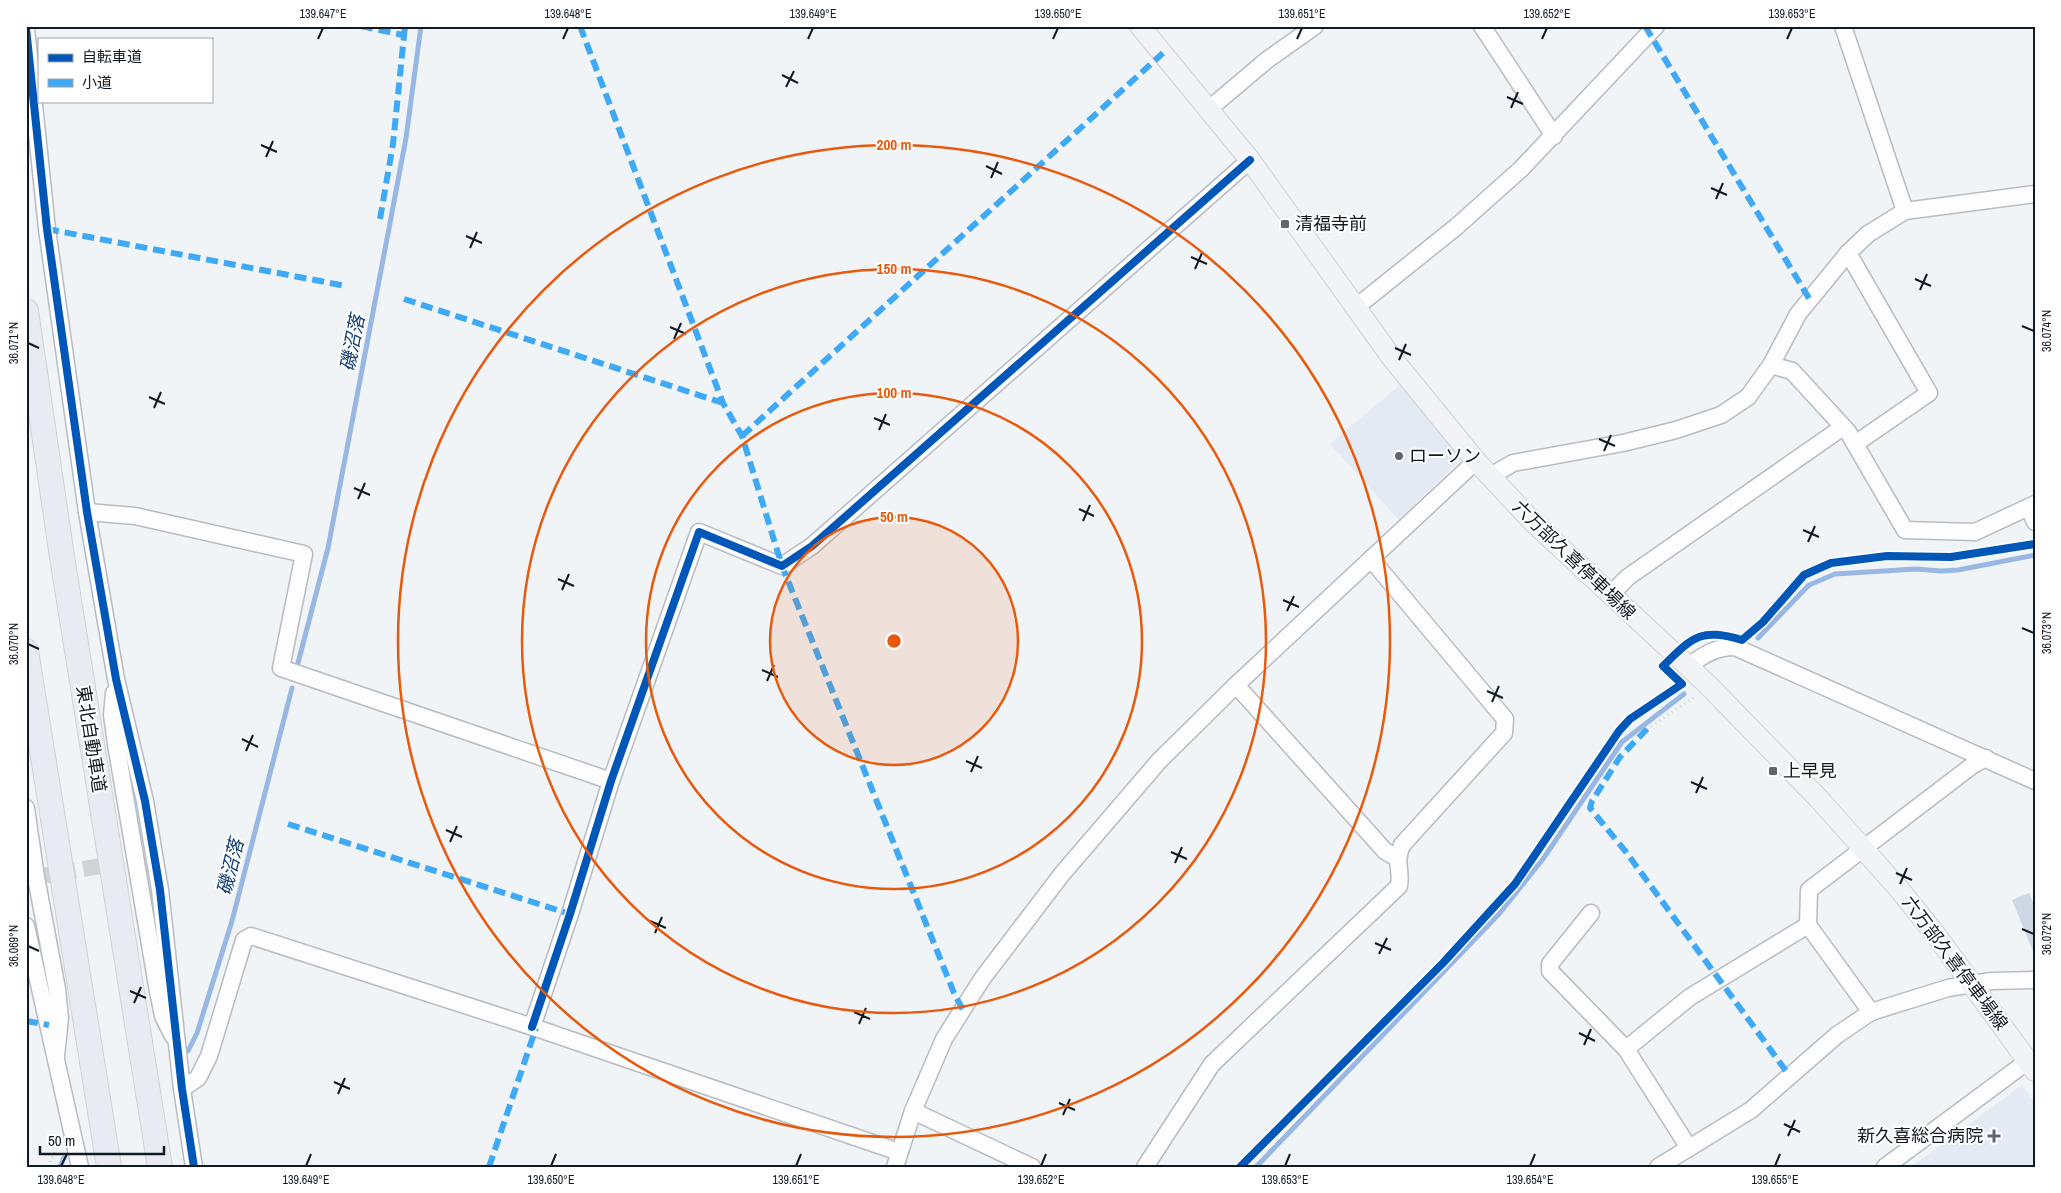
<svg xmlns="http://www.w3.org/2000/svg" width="2061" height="1193" font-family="'Archivo Narrow','Noto Sans JP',sans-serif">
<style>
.built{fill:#e3eaf4}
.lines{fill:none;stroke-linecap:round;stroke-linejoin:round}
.stream{stroke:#98b8e3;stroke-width:5}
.building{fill:#ced8e5}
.minor-tunnel{stroke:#cfd3d7;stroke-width:16;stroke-dasharray:16 8;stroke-linecap:butt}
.minor-casing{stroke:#b7bcc3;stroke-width:19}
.major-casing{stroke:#cfd2d4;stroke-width:22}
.highway-casing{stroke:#cfd2d4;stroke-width:26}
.path{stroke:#d2d2d4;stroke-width:3;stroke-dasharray:1 4;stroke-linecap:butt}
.minor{stroke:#fdfdfe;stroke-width:16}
.major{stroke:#f1f3f6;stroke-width:20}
.highway{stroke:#e8ecf2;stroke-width:24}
.quiet{stroke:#3fa9f5;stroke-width:6;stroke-dasharray:12 6;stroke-linecap:butt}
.cycleway-casing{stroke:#fff;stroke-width:11}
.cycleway{stroke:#0057b8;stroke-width:8}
.ticks{fill:none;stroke:#111923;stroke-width:2}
.ring{fill:none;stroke:#e8590c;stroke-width:2.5}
.poi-dot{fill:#5f666d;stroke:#fff;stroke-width:2}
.labels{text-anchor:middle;stroke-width:4;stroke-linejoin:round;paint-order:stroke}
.poi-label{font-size:18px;fill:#111923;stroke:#fff;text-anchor:start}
.street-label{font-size:18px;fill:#111923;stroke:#fff}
.water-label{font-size:19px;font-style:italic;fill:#123f74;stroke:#fff}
.centre{fill:#e8590c;stroke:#fff;stroke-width:2.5}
.ring-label{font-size:15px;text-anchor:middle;font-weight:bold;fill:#e8590c;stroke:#fff;stroke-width:4;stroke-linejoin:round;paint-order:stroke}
.neatline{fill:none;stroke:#111923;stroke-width:2}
.ticks-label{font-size:12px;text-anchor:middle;fill:#111923}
</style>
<rect width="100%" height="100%" fill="#f1f4f7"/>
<!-- built -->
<g class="built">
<polygon points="1401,384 1455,449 1457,463 1399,520 1330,444"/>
<polygon points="2022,1085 2035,1104 2035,1167 1911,1167"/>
</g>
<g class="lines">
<!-- stream -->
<g class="stream">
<polyline points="1758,638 1809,585 1835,574 1916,569 1941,571 1958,570 2035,555"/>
<polyline points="298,663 328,548 390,223 406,138 421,26"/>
<polyline points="188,1051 197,1033 232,921 292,688"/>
<polyline points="60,1167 64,1158"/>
<polyline points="1256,1167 1499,914 1543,859 1622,742 1684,694"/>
</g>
</g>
<!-- building -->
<polygon class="building" points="2029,893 2035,907 2034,954 2012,900"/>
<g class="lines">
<!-- minor-tunnel -->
<polyline class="minor-tunnel" points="36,877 136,860"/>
<defs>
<g id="minor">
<polyline points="1482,26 1554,136"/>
<polyline points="1843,26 1905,211"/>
<polyline points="26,28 47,229 87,512 116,679 145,801 160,890 182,1089 194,1167"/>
<polyline points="1209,109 1267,60 1315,26"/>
<polyline points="1848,253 1929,393 1855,444"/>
<polyline points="1355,308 1456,227 1521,169 1656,26"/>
<polyline points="1771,365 1792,371 1848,432 1905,530 1975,532 2035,504"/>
<polyline points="1489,477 1513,463 1623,443 1676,430 1721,415 1748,397 1771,365 1798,314 1848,253 1868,234 1905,211 2035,194"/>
<polyline points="2029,508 2035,522"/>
<polyline points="87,512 135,516 304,554 281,668 611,781"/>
<polyline points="1610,595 1628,577 1843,427"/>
<path d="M 1688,666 C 1704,655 1715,647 1735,647 L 2035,781"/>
<polyline points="1236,685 1385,851 1397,858"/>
<polyline points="114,693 112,715 116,744 157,986 163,1016 173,1036"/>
<polyline points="26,808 36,877 57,989 60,1018 56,1056"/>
<polyline points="1591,913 1550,964 1550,971 1626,1049 1689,1148"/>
<polyline points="1808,925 1871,1012"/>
<polyline points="26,926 80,1167"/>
<polyline points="532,1027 570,914 611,781 699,532 782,566 812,546 1250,160"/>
<polyline points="1626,1049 1690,997 1808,925 1809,890 1973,765 1986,758"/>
<polyline points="182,1089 198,1078 209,1056 244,940 251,936 536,1028 899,1152"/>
<polyline points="913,1111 1032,1167"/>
<polyline points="895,1167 913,1111 944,1039 982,979 1062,874 1159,761 1236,685 1476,461"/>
<path d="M 1145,1167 L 1212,1064 L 1399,886 C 1402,869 1394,864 1402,845 L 1504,733 L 1505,719 L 1371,559"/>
<polyline points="1658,1167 1751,1110 1837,1035 1871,1012 1948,988 1992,981 2035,980"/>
<polyline points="1885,1167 2028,1061"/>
</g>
<polyline id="major" points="1140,26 1250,160 1392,358 1476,461 1533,522 1707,684 1820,800 1899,889 1936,935 2035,1071"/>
<g id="highway">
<polyline points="26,311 62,557 160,1167"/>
<polyline points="26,651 109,1167"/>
</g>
</defs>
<!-- minor casing -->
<use href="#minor" class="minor-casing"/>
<!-- major casing -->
<use href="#major" class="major-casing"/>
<!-- highway casing -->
<use href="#highway" class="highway-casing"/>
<!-- path -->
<g class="path">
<polyline points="1647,729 1695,697"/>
<polyline points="50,1167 50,1161 59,1145"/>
</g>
<!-- minor -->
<use href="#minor" class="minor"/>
<!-- major -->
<use href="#major" class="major"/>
<!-- highway -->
<use href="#highway" class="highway"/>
<!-- quiet -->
<g class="quiet">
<polyline points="361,26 403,35"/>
<polyline points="580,26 723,403 742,436 782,566 954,993 963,1010"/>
<polyline points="1645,26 1810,300"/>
<polyline points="380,219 393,144 405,26"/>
<polyline points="47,229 346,286"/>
<polyline points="404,299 723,403"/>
<polyline points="742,436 1163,53"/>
<polyline points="1647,729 1620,757 1592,801 1590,808 1626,852 1789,1075"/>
<polyline points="288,824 570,914"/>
<polyline points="26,1021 49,1025"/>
<polyline points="489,1167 536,1028"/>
</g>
<defs>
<g id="cycleway">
<polyline points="26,28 47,229 87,512 116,679 145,801 160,890 182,1089 194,1167"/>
<polyline points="532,1027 570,914 611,781 699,532 782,566 812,546 1250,160"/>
<path d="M 1240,1167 L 1443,963 L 1515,884 L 1619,731 L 1630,719 L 1682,684 L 1663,666 C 1694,636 1700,628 1742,640 L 1763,622 L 1804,575 L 1831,563 L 1887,556 L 1951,557 L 2035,544"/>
</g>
</defs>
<!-- cycleway casing -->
<use href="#cycleway" class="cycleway-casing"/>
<!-- cycleway -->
<use href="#cycleway" class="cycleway"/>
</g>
<!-- ticks -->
<path class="ticks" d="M 318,39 L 323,28M 563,39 L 568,28M 808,39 L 813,28M 1053,39 L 1058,28M 1297,39 L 1302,28M 1542,39 L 1547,28M 1787,39 L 1792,28M 782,75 L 798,83M 786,87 L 794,71M 1507,97 L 1523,104M 1511,108 L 1518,92M 261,145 L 277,152M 266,157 L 273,141M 986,166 L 1002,174M 991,178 L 998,162M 1711,188 L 1727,195M 1716,199 L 1723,183M 466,236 L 482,243M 470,248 L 477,232M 1191,257 L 1207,264M 1195,269 L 1202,253M 1915,279 L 1931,286M 1920,290 L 1927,274M 2022,326 L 2034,331M 670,327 L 686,334M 674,339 L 681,323M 28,343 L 39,348M 1395,348 L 1411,355M 1399,360 L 1406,344M 149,397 L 165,404M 154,408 L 161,392M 874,418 L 890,425M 879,430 L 886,414M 1599,439 L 1615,446M 1604,451 L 1611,435M 354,488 L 370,495M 358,499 L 365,483M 1079,509 L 1094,516M 1083,521 L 1090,505M 1803,530 L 1819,537M 1808,542 L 1815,526M 558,579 L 574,586M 562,590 L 569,574M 1283,600 L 1299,607M 1287,611 L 1294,596M 2022,628 L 2034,633M 28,644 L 39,649M 762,670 L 778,677M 767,681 L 774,665M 1487,691 L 1503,698M 1492,702 L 1499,686M 242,739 L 258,747M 246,751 L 253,735M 966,761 L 982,768M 971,772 L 978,756M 1691,782 L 1707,789M 1696,793 L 1703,777M 446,830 L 462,837M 450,842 L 457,826M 1171,852 L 1187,859M 1175,863 L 1182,847M 1896,873 L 1912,880M 1900,884 L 1907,868M 650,921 L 666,928M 2022,929 L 2034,934M 655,933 L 662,917M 1375,943 L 1391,950M 28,946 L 39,951M 1379,954 L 1387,938M 130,991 L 146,998M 134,1003 L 141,987M 854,1012 L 870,1019M 859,1024 L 866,1008M 1579,1033 L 1595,1041M 1584,1045 L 1591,1029M 334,1082 L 350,1089M 338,1094 L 345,1078M 1059,1103 L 1075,1110M 1063,1115 L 1070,1099M 1784,1124 L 1800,1132M 1788,1136 L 1795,1120M 61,1166 L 67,1154M 306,1166 L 311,1154M 551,1166 L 556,1154M 796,1166 L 801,1154M 1041,1166 L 1046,1154M 1285,1166 L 1290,1154M 1530,1166 L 1535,1154M 1775,1166 L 1780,1154"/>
<!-- distance rings -->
<circle cx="894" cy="641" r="124" fill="#e8590c" fill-opacity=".12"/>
<g class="ring">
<circle cx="894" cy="641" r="124"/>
<circle cx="894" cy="641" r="248"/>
<circle cx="894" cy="641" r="372"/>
<circle cx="894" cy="641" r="496"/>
</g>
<!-- markers -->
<g class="poi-dot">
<rect x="1280" y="219" width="10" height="10" rx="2.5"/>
<circle cx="1399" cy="456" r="5"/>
<rect x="1768" y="766" width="10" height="10" rx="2.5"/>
<path d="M1991.5 1128.5h5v5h5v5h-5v5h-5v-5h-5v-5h5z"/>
</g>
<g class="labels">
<!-- poi labels -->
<g class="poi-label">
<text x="1295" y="230">清福寺前</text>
<text x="1409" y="462">ローソン</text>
<text x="1783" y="777">上早見</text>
<text x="1983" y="1142" text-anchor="end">新久喜総合病院</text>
</g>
<!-- street labels -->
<g class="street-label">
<text transform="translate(1574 560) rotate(44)" y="6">六万部久喜停車場線</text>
<text transform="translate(91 739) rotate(81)" y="6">東北自動車道</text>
<text transform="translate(1955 963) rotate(53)" y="6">六万部久喜停車場線</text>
</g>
<!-- water labels -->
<g class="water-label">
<text transform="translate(352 343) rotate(-79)" y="7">磯沼落</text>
<text transform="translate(230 867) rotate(-76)" y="7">磯沼落</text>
</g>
</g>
<circle cx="894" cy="641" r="8" class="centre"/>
<g class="ring-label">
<text x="894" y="150">200 m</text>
<text x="894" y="274">150 m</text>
<text x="894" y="398">100 m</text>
<text x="894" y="522">50 m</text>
</g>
<!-- border -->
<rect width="2061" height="1193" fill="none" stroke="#ffffff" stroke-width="55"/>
<!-- legend -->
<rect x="38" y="38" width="175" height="65" fill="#ffffff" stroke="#a0a3a7"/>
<rect x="48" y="54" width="25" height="8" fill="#0057b8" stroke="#a0a3a7"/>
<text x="82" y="62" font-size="15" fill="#111923">自転車道</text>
<rect x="48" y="79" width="25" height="8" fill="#3fa9f5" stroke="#a0a3a7"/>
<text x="82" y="88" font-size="15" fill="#111923">小道</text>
<!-- scale -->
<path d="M40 1146v8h124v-8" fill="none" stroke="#111923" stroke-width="2.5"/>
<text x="48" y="1146" font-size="15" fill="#111923" stroke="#ffffff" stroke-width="4" paint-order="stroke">50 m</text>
<rect x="28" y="28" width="2006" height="1138" class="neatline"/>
<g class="ticks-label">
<text x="323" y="18">139.647°E</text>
<text x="568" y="18">139.648°E</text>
<text x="813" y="18">139.649°E</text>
<text x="1058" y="18">139.650°E</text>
<text x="1302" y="18">139.651°E</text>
<text x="1547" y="18">139.652°E</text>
<text x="1792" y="18">139.653°E</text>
<text transform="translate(2047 331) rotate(-90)" y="4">36.074°N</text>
<text transform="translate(14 343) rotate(-90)" y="4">36.071°N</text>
<text transform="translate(2047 633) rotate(-90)" y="4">36.073°N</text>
<text transform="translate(14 644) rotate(-90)" y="4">36.070°N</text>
<text transform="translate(2047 934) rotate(-90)" y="4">36.072°N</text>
<text transform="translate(14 946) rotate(-90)" y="4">36.069°N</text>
<text x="61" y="1184">139.648°E</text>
<text x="306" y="1184">139.649°E</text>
<text x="551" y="1184">139.650°E</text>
<text x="796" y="1184">139.651°E</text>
<text x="1041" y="1184">139.652°E</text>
<text x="1285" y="1184">139.653°E</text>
<text x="1530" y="1184">139.654°E</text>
<text x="1775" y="1184">139.655°E</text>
</g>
</svg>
